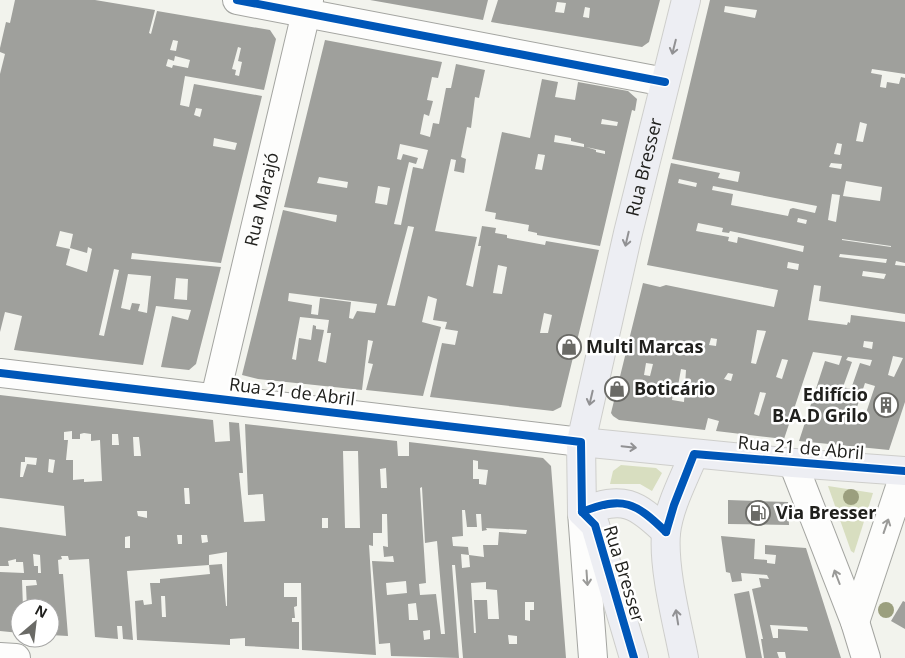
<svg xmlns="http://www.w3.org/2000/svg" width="905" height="658" font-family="'Open Sans',sans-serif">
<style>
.green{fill:#d8dec0}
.building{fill:#9fa09c;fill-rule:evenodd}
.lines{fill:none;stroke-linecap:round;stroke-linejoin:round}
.minor-casing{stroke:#a4a5a1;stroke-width:30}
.major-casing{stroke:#cececb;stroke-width:30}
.minor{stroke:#fdfdfc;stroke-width:28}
.major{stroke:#edeef3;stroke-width:28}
.cycleway-casing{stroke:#fff;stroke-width:11}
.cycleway{stroke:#0057b8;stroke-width:8}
.tree{fill:#9b9f7e}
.oneway{stroke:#919193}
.oneway2{stroke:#9a9a98}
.labels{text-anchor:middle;stroke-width:5;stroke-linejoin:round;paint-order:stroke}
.street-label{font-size:18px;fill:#20201d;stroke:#fff}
.poi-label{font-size:18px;font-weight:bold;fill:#20201d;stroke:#fff;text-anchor:start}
</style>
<rect width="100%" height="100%" fill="#f2f3ed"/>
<!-- green -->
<g class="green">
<polygon points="621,465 656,468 662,473 652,491 640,484 610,484 613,471"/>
<polygon points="828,486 873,493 854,553 851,551"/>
</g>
<!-- building -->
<g class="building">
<path d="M 15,0 L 95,0 L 155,10 L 149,33 L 151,34 L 157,11 L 270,30 L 276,39 L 264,90 L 185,76 L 180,105 L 189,107 L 194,84 L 262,96 L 221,263 L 132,253 L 131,259 L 221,267 L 196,364 L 189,370 L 161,367 L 172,316 L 188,320 L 191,310 L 156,306 L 143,365 L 14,350 L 22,316 L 5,312 L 0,332 L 0,74 L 5,54 L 0,52 L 0,48 L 6,22 L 10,23 ZM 173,40 L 178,41 L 176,51 L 170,50 ZM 238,47 L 241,48 L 238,61 L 242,62 L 239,76 L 235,75 L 236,70 L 232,69 ZM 175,56 L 190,60 L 188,68 L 173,65 L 172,68 L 166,66 L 168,59 L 174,61 ZM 196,108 L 202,109 L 200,117 L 194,115 ZM 214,138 L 237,143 L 235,150 L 213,146 ZM 60,231 L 73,234 L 70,248 L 87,253 L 88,247 L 92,249 L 87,272 L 66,265 L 70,249 L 56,246 ZM 114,269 L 119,270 L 104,336 L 99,335 ZM 128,274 L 151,276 L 147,313 L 138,311 L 140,304 L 132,303 L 130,310 L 121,308 ZM 176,278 L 188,279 L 187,300 L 174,299 Z"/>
<polygon points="370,0 488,0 483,20"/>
<path d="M 498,0 L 660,0 L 649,42 L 642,47 L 491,22 ZM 557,2 L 566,3 L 564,13 L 555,12 ZM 585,7 L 590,8 L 589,18 L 583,17 Z"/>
<path d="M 710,0 L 905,0 L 905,74 L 872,69 L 871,73 L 882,75 L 880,87 L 886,88 L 887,82 L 899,84 L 901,77 L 905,78 L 905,263 L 896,261 L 895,265 L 905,266 L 905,314 L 819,301 L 821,286 L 814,285 L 808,320 L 847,325 L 848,322 L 850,323 L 851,315 L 905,322 L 905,402 L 889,450 L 799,441 L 825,361 L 839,365 L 842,356 L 813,352 L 784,439 L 716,431 L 719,421 L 708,418 L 705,430 L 619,420 L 613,416 L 611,413 L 643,283 L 660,287 L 666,285 L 774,307 L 778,290 L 647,265 L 671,163 L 720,173 L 718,178 L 738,182 L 740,172 L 672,159 ZM 725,6 L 757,10 L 755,18 L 724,12 ZM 860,122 L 867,124 L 863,142 L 856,141 ZM 837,143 L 842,144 L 840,155 L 834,154 ZM 831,163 L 842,164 L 841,169 L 829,167 ZM 679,179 L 697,183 L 696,187 L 678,183 ZM 846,181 L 882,187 L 880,201 L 843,196 ZM 713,186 L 817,206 L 815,213 L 793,208 L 790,209 L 788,216 L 731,205 L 733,194 L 712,190 ZM 832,194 L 840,195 L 836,222 L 828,220 ZM 798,218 L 807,220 L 806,224 L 797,222 ZM 698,223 L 723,228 L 722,232 L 729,233 L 730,231 L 804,246 L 803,252 L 738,237 L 737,243 L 728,241 L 729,237 L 696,231 ZM 842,239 L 891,246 L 891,247 L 842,240 ZM 840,254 L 886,259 L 887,259 L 886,263 L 839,257 ZM 788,262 L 799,264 L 798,270 L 787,268 ZM 863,271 L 886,274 L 884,279 L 862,276 ZM 757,330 L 766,331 L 756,364 L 751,363 ZM 711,338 L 717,339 L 716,346 L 709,345 ZM 864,341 L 873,342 L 872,349 L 863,347 ZM 893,356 L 903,358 L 894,377 L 888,375 ZM 848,357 L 872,360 L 870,366 L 860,363 L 851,389 L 843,387 L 852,362 L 846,360 ZM 782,359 L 788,360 L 782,379 L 776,377 ZM 646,363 L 653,364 L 650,376 L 644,375 ZM 681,369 L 686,370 L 684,402 L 672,400 L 674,385 L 678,386 ZM 728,373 L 733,374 L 731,381 L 724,379 ZM 865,383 L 875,386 L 865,416 L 855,413 ZM 760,392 L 766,393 L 759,416 L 754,414 Z"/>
<path d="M 325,40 L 442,62 L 438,78 L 432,77 L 427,100 L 433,101 L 429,116 L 424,114 L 420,134 L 430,137 L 433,123 L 439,124 L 446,88 L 451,88 L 456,64 L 485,70 L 479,98 L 475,97 L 471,128 L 467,127 L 461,157 L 466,159 L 464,173 L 454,171 L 456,160 L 451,159 L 435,231 L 477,237 L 466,285 L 473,287 L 481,246 L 478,246 L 482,226 L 496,228 L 495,233 L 507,235 L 507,238 L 545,245 L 546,241 L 599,250 L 561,407 L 553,411 L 430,397 L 442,343 L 455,345 L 458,331 L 445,329 L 447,322 L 433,320 L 437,299 L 428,296 L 422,322 L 441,327 L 423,396 L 366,390 L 373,364 L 368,363 L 373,341 L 368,340 L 362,390 L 258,379 L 242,375 L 283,210 L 336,222 L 337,215 L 284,207 ZM 400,144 L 428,150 L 423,169 L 413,167 L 401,225 L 394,224 L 409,162 L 416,164 L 418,158 L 403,154 L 401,160 L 397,159 ZM 319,177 L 348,182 L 347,188 L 317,183 ZM 378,186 L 390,188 L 387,205 L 375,203 ZM 408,226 L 414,227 L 395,306 L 387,305 ZM 498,265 L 507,267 L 502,294 L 493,293 ZM 289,293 L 377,304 L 375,313 L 357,311 L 353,319 L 349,318 L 351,302 L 320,298 L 318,315 L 311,314 L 312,305 L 288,301 ZM 544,313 L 552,315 L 548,333 L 540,333 ZM 300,317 L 329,320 L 327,333 L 331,333 L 326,363 L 318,361 L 324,330 L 316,329 L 316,326 L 313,325 L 311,340 L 299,338 L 296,360 L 292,359 Z"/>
<path d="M 542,79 L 558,82 L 555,97 L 575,100 L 578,82 L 628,91 L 637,99 L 635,111 L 632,110 L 600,246 L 537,235 L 537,233 L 528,231 L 529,225 L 495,219 L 496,213 L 485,211 L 502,132 L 530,138 ZM 602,119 L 618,122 L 617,126 L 601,124 ZM 555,135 L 571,138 L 571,141 L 584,144 L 584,147 L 554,142 ZM 586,147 L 605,151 L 605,154 L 596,152 L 596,150 ZM 538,154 L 545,155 L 542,170 L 535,169 Z"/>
<path d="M 0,395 L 213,420 L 215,442 L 230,441 L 229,422 L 239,423 L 243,473 L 239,473 L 244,522 L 265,521 L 263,494 L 248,495 L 245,424 L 397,441 L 398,456 L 409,456 L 409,442 L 543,458 L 551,466 L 566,658 L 463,658 L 455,565 L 452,565 L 459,658 L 391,656 L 390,643 L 379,644 L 372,561 L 394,562 L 393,556 L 384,557 L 383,546 L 388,547 L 387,514 L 382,514 L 382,533 L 373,533 L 373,546 L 369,545 L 376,655 L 302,650 L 301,583 L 284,583 L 284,597 L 297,597 L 297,606 L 294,607 L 295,618 L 292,618 L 292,622 L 299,622 L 299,649 L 245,646 L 245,638 L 230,639 L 230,645 L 137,640 L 135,601 L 143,600 L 144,605 L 152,604 L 150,583 L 160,583 L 160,579 L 210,574 L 209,565 L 222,564 L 226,606 L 227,606 L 227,552 L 209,555 L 209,565 L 127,571 L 133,640 L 123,639 L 122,626 L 117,626 L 118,639 L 95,637 L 89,559 L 69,560 L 68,556 L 61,556 L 62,559 L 58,560 L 59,574 L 63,574 L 68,636 L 50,635 L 50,608 L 27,608 L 26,586 L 37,585 L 36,580 L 22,580 L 23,608 L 20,608 L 20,633 L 0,631 L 0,572 L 24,573 L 23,562 L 16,562 L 16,559 L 8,561 L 9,566 L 0,566 L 0,527 L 66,536 L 64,506 L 0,498 ZM 72,431 L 72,439 L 80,439 L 80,434 L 84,433 L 91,434 L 91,441 L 100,440 L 102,481 L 84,482 L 84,479 L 73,480 L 73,460 L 66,460 L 68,440 L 64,440 L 64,432 ZM 112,434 L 118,434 L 119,445 L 112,445 ZM 133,437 L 139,437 L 141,456 L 134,456 ZM 343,451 L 358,451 L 360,528 L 345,528 ZM 25,457 L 37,458 L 36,465 L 27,464 L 23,477 L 20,477 L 21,462 L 25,462 ZM 49,459 L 55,460 L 53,473 L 48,472 ZM 473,460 L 478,461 L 478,469 L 488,470 L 486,485 L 479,484 L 479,479 L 473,479 ZM 386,468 L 387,488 L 381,488 L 380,469 ZM 422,487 L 425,543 L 437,541 L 445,634 L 441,634 L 436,594 L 420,595 L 419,584 L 426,583 L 420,488 ZM 184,488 L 189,488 L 190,504 L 185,504 ZM 462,510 L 465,510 L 467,527 L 477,527 L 476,514 L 481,514 L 482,531 L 487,530 L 486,528 L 527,530 L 526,534 L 499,532 L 498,545 L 483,545 L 484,557 L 469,555 L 470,567 L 462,568 L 461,554 L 469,555 L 468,547 L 453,546 L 452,537 L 463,536 ZM 137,511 L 147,511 L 147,518 L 138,516 ZM 322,518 L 328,518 L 328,528 L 322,528 ZM 177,535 L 182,535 L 182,544 L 178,544 ZM 201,535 L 207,535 L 208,542 L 202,543 ZM 130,536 L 130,548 L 125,548 L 125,537 ZM 33,554 L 40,555 L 41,573 L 38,573 L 38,566 L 34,566 ZM 406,581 L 407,593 L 387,595 L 386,583 ZM 486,582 L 486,589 L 497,590 L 499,619 L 488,619 L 487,600 L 474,600 L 476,633 L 474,633 L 471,583 ZM 161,596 L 165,596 L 166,617 L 162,617 ZM 525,602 L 534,602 L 534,610 L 530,610 L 530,621 L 525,620 ZM 416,603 L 418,620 L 409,620 L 408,604 ZM 430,630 L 430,639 L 424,640 L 423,631 ZM 508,635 L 517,636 L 517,644 L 509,644 Z"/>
<polygon points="728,500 788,502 789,525 728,524"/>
<path d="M 721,536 L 755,539 L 754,559 L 767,560 L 767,563 L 775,564 L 776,555 L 765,554 L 765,545 L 806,548 L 841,658 L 786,658 L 785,652 L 777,652 L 779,658 L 764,658 L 761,639 L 763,639 L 752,589 L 761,587 L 759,578 L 769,579 L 767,575 L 741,573 L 742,581 L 732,582 L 730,573 L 726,572 ZM 770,625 L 807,627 L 808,631 L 778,629 L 778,638 L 773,638 Z"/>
<polygon points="749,591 762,658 746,658 734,594"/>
<polygon points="903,601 905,602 905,629 891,621"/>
</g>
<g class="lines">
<defs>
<g id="minor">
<polyline points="237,0 665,82"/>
<polyline points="0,373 581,442"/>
<path id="s1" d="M 215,398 L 309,0"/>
<polyline points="793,463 855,622 866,658"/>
<polyline points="582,512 593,658"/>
<polyline points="855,622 905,472"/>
<polyline points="0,657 16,658"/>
</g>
<g id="major">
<polyline points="581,442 793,463 905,471"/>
<path d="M 582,512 C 623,495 636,503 666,532"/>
<path id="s2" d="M 634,658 L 595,525 L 582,512 L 581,442 L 628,233 L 686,0"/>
<path d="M 684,658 C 677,622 663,569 666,533 C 669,506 684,479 694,454"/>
</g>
</defs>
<!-- minor casing -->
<use href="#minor" class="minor-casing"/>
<!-- major casing -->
<use href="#major" class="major-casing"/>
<!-- minor -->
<use href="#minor" class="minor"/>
<!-- major -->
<use href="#major" class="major"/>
<defs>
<g id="cycleway">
<polyline points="237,0 665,82"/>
<polyline points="0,373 581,442 582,512 595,525 634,658"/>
<path d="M 582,512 C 623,495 636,503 666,532"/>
<polyline points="666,532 674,505 694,454 905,471"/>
</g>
</defs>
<!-- cycleway casing -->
<use href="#cycleway" class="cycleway-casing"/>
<!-- cycleway -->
<use href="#cycleway" class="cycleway"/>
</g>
<!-- trees -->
<g class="tree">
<circle cx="851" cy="497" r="8"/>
<circle cx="886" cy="610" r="8"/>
</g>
<!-- one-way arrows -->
<defs><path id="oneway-shaft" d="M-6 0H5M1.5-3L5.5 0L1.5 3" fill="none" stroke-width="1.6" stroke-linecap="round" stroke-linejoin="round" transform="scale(1.25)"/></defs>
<g class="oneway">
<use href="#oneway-shaft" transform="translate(674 47) rotate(104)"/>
<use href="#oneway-shaft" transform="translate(627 239) rotate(103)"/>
<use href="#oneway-shaft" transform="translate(591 398) rotate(103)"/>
<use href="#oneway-shaft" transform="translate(629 447) rotate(6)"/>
<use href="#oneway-shaft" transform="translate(677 617) rotate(-99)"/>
</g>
<g class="oneway2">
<use href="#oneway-shaft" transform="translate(886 526) rotate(-71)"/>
<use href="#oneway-shaft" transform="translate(837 577) rotate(-111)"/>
<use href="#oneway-shaft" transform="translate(587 578) rotate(86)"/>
</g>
<!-- icons -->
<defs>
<symbol id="shop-ring" viewBox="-11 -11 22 22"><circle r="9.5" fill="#fff" stroke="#6a6a66" stroke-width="1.5"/><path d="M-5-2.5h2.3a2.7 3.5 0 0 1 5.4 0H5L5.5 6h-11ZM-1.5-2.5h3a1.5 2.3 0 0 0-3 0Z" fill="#6a6a66"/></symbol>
<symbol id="building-ring" viewBox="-11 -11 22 22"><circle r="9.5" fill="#fff" stroke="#6a6a66" stroke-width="1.5"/><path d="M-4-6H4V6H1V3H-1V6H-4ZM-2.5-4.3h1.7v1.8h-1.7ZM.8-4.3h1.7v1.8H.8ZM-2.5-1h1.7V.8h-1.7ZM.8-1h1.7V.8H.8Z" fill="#6a6a66"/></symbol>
<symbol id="fuel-ring" viewBox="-11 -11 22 22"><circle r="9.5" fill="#fff" stroke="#6a6a66" stroke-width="1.5"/><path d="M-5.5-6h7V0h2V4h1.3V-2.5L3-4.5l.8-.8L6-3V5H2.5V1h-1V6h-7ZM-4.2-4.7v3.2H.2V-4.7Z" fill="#6a6a66"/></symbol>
</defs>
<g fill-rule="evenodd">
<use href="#shop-ring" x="555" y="333" width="28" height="28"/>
<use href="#shop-ring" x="603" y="375" width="28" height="28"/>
<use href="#building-ring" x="872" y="391" width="28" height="28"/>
<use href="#fuel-ring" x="744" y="499" width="28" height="28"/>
</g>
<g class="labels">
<!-- street labels -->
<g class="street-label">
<text dy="6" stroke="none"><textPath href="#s2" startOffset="509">Rua Bresser</textPath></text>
<text dy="6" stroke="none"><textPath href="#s1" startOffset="204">Rua Marajó</textPath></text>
<text transform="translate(292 392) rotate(7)" y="6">Rua 21 de Abril</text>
<text transform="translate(801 448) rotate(5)" y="6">Rua 21 de Abril</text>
<text transform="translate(624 574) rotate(73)" y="6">Rua Bresser</text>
</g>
<!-- poi labels -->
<g class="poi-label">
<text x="586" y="353">Multi Marcas</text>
<text x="634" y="395">Boticário</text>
<text x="868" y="401" text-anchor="end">Edifício<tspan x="868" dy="21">B.A.D Grilo</tspan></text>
<text x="776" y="519">Via Bresser</text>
</g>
</g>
<!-- north arrow -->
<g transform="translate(35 623) rotate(28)"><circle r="24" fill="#ffffff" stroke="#a6a6a5"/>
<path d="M0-4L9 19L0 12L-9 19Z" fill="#6a6a66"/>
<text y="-8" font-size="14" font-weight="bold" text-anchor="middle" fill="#20201d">N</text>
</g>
</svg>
